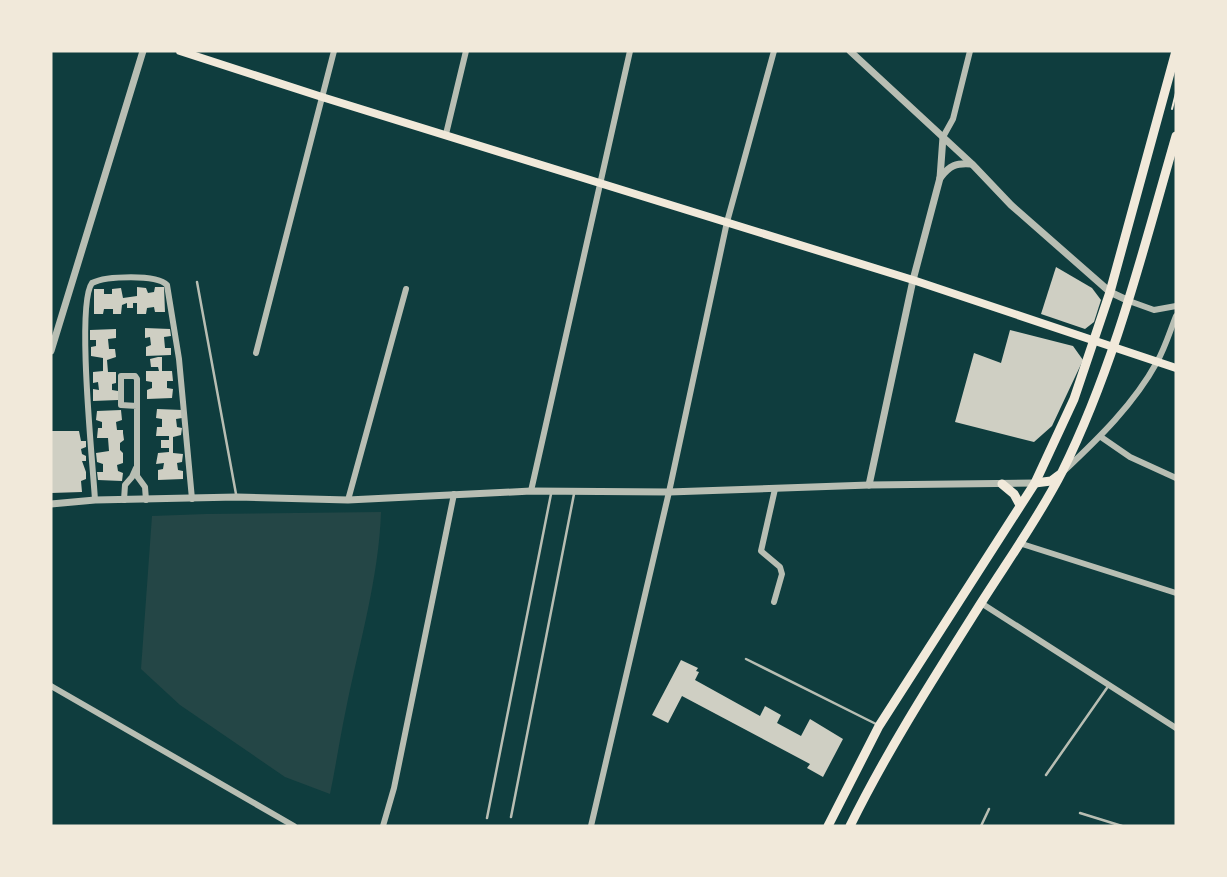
<svg xmlns="http://www.w3.org/2000/svg" width="1227" height="877" font-family="Mulish,sans-serif">
<style>
.green{fill:#244646}
.building{fill:#cfcfc3}
.lines{fill:none;stroke-linecap:round;stroke-linejoin:round}
.path{stroke:#f1e9da;stroke-width:2}
.service{stroke:#b8beb3;stroke-width:2.5}
.minor{stroke:#b8beb3;stroke-width:6}
.tertiary{stroke:#b8beb3;stroke-width:7}
.secondary{stroke:#f1e9da;stroke-width:8}
.primary{stroke:#f1e9da;stroke-width:9}
</style>
<rect width="100%" height="100%" fill="#0f3d3e"/>
<!-- green -->
<path class="green" d="M 381,512 C 379,577 359,645 346,709 C 340,737 336,765 330,794 L 285,777 L 180,705 L 141,669 L 152,516 L 206,514 Z"/>
<!-- building -->
<g class="building">
<polygon points="1056,267 1092,288 1101,300 1094,322 1085,329 1041,314"/>
<polygon points="137,287 146,288 148,293 154,292 155,287 164,287 165,312 155,312 154,307 147,308 146,314 137,314 137,303 133,303 133,308 127,308 127,303 122,305 121,314 113,314 113,309 104,309 103,314 94,314 94,289 104,289 104,294 112,294 112,289 121,288 123,298 137,296"/>
<polygon points="145,328 170,329 171,336 164,337 165,348 171,348 171,355 146,356 146,347 151,345 150,337 145,338"/>
<polygon points="116,329 116,338 108,339 109,349 115,349 116,357 107,360 108,372 116,372 116,383 112,384 112,390 118,391 118,400 93,401 93,389 99,390 98,382 93,383 93,372 103,371 103,358 91,356 91,347 96,346 96,340 90,340 90,330"/>
<polygon points="1010,330 1073,346 1083,360 1052,426 1034,442 955,422 974,353 1001,363"/>
<polygon points="158,357 162,357 162,371 172,371 173,381 167,381 167,388 173,389 172,398 147,399 147,390 152,388 152,382 146,381 146,371 159,371 158,367 151,367 150,359"/>
<polygon points="157,409 182,410 182,418 176,419 177,427 182,428 181,435 173,437 173,453 183,454 182,462 177,463 178,470 183,471 183,479 158,480 158,470 163,469 164,463 156,464 158,453 169,452 169,448 161,448 161,440 169,440 169,436 156,436 157,427 162,427 162,419 156,418"/>
<polygon points="121,410 122,420 116,422 117,430 123,430 123,433 124,440 120,443 120,450 123,453 123,463 117,465 118,471 123,473 122,481 98,480 97,472 103,472 103,464 97,462 96,453 109,451 108,438 97,438 98,428 102,428 102,422 96,420 97,411"/>
<polygon points="51,431 79,431 81,441 86,441 86,447 81,449 82,454 86,456 86,461 82,461 86,472 86,479 81,481 82,492 51,493"/>
<polygon points="681,660 698,668 696,671 699,672 695,680 760,716 765,706 781,715 777,723 801,736 810,719 843,739 823,777 807,768 810,764 682,696 668,723 652,715"/>
</g>
<g class="lines">
<!-- path -->
<polyline class="path" points="1172,109 1176,93"/>
<!-- service -->
<g class="service">
<polyline points="197,282 236,494"/>
<polyline points="746,659 876,724"/>
<polyline points="1046,775 1109,685"/>
<polyline points="1080,813 1122,826"/>
<polyline points="511,817 574,494"/>
<polyline points="487,818 551,494"/>
<polyline points="981,826 989,809"/>
</g>
<!-- minor -->
<g class="minor">
<polyline points="446,134 466,51"/>
<polyline points="943,137 953,119 970,51"/>
<polyline points="1129,301 1154,310 1176,306"/>
<polyline points="256,353 334,51"/>
<polyline points="137,406 121,405 121,376 135,376 137,379 137,476 145,487 146,500"/>
<polyline points="1101,437 1130,457 1176,478"/>
<path d="M 1064,471 C 1099,438 1134,404 1157,362 C 1165,348 1170,331 1176,316"/>
<polyline points="531,491 630,51"/>
<path d="M 95,500 C 93,465 76,304 92,283 C 106,276 157,274 167,285 L 179,359 L 192,499"/>
<polyline points="124,500 125,485 132,477 136,468"/>
<polyline points="348,500 406,289"/>
<polyline points="1019,543 1176,593"/>
<polyline points="774,602 782,574 780,567 761,551 775,489"/>
<polyline points="981,603 1176,728"/>
<polyline points="51,686 294,826"/>
<polyline points="383,826 394,788 454,494"/>
<polyline points="591,826 669,492 727,222 774,51"/>
</g>
<!-- tertiary -->
<g class="tertiary">
<polyline points="850,51 972,164 1011,205 1110,292 1129,301"/>
<path d="M 940,178 C 950,165 956,163 971,164"/>
<polyline points="51,351 143,51"/>
<polyline points="869,485 913,280 940,178 943,137"/>
<polyline points="51,504 95,500 237,497 348,500 531,491 669,492 869,485 1035,483"/>
</g>
<!-- secondary -->
<polyline class="secondary" points="180,51 322,97 913,280 1176,368"/>
<!-- primary -->
<g class="primary">
<polyline points="1035,483 1051,481 1059,475"/>
<polyline points="1002,484 1014,494 1020,505"/>
<polyline points="828,826 879,726 1035,483 1074,399 1110,292 1176,51"/>
<path d="M 850,826 C 888,749 935,676 981,603 C 1009,559 1039,517 1062,472 C 1115,365 1143,250 1176,136"/>
</g>
</g>
<!-- border -->
<rect width="1227" height="877" fill="none" stroke="#f1e9da" stroke-width="105"/>
</svg>
